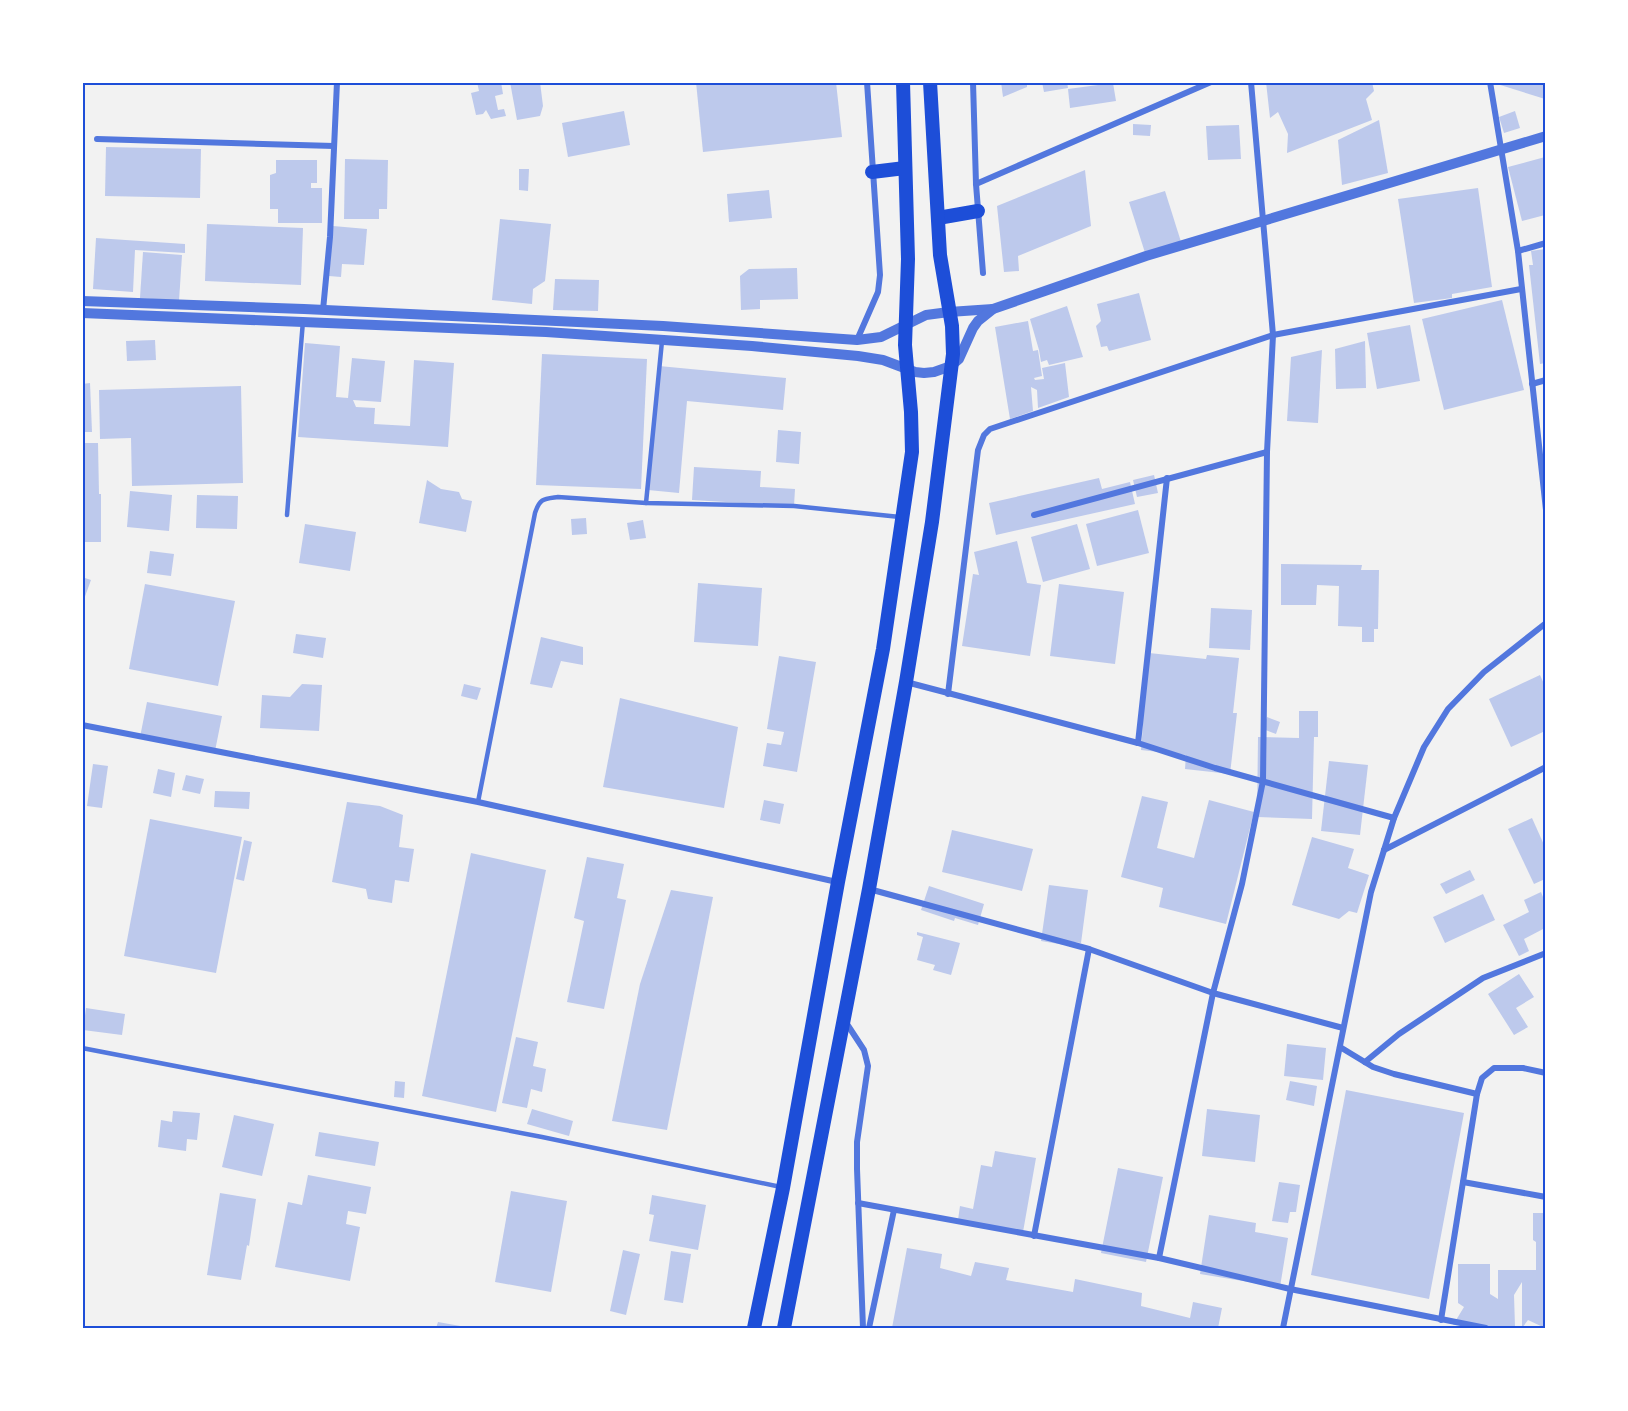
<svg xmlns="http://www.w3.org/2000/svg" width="1628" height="1411" font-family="'PT Sans',sans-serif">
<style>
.building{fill:#bdc9ec}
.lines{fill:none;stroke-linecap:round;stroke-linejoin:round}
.service{stroke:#5277de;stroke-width:4.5}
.minor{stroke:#5277de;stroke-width:6}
.tertiary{stroke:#5277de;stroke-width:10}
.primary{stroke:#1d4ed8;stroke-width:14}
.neatline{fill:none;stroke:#1d4ed8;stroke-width:2}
</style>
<rect width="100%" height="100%" fill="#f2f2f2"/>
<!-- building -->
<g class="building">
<polygon points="477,82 501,82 503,94 495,96 498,110 504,109 506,116 491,119 486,110 483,114 476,115 471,93 479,91"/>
<polygon points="510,82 540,82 543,106 540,116 517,120"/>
<polygon points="696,82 836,82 842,137 703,152"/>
<polygon points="1001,82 1027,82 1027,87 1003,97"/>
<polygon points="1042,82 1067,82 1068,88 1044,92"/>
<polygon points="1266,82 1372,82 1374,91 1366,99 1372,120 1287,153 1288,134 1278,112 1270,118"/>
<polygon points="1494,82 1545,82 1545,99 1494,83"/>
<polygon points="1113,83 1116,101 1070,108 1068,89"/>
<polygon points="624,111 630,145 568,157 562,123"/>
<polygon points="1515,111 1520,128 1504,133 1499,117"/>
<polygon points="1379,120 1388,173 1342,185 1338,140"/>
<polygon points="1133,124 1151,125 1150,136 1133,135"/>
<polygon points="1239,125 1241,159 1208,160 1206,126"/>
<polygon points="106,147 201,149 200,198 105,196"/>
<polygon points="1545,157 1545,215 1522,221 1508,167"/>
<polygon points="345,159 388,160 387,209 379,209 379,219 344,219"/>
<polygon points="276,160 317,160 317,183 311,183 311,188 322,188 322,223 278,223 278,209 270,209 270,175 276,173"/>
<polygon points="519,169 529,169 528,191 519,190"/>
<polygon points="1085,170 1091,226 1018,256 1019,271 1004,272 997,206"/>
<polygon points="1478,188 1492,287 1452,294 1452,298 1414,303 1398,199"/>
<polygon points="769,190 772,218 729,222 727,194"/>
<polygon points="1165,191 1182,245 1146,256 1129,202"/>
<polygon points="500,219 551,224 545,281 533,289 532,304 492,300"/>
<polygon points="207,224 303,228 301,285 205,281"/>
<polygon points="333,226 367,229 364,265 342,264 341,277 329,276"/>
<polygon points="96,238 185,244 185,253 135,250 133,292 93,289"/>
<polygon points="1545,249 1545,363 1540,364 1529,265 1533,265 1531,251"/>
<polygon points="143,252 182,255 179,301 140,298"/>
<polygon points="797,268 798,299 760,300 760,309 741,310 740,276 749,269"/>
<polygon points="555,279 599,280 598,311 553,310"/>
<polygon points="1139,293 1151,340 1109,351 1107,346 1101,347 1096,326 1101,321 1097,304"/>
<polygon points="1502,300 1524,390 1444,410 1422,319"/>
<polygon points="1067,306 1083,357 1049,365 1047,360 1041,362 1039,350 1030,319"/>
<polygon points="1028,321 1033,351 1038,350 1042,376 1034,378 1035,380 1044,379 1042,368 1065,363 1069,397 1038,408 1037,390 1031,387 1033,411 1010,419 995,327"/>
<polygon points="1410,325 1420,381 1377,389 1367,333"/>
<polygon points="155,340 156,360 127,361 126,341"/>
<polygon points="1365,341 1366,388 1336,389 1335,349"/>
<polygon points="305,343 340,346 336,397 348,398 352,358 385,361 381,402 353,400 356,407 375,408 374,424 410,426 414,360 454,363 448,447 298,437"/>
<polygon points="1322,350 1318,423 1287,421 1291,357"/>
<polygon points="542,354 647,359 641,489 536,485"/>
<polygon points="659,366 786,378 783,410 687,401 679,493 648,490"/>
<polygon points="90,383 92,432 82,432 82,384"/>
<polygon points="241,386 243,483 132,486 131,438 100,439 99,390"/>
<polygon points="778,430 801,432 799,464 776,462"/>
<polygon points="82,443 98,443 99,494 101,494 101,542 82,542"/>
<polygon points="694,467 761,471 760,487 795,489 794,506 692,500"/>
<polygon points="1154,475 1158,493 1137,497 1133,480"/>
<polygon points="1099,478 1102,489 1130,482 1135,504 996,535 989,503"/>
<polygon points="427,480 441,489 459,492 462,499 472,501 466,532 419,523"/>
<polygon points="130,491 172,495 169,531 127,527"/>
<polygon points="197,495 238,496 237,529 196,528"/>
<polygon points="1138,510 1149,553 1097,566 1086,524"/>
<polygon points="586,518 587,534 572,535 571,519"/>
<polygon points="643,520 646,538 630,540 627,523"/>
<polygon points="305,524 356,532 350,571 299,563"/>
<polygon points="1077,524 1090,569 1043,582 1031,537"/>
<polygon points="1017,541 1027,583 1041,585 1030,656 962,646 973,574 979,575 974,552"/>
<polygon points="150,551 174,554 171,576 147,573"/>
<polygon points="1281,564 1362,565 1361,570 1379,570 1378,629 1374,629 1374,642 1362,642 1362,627 1338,626 1339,586 1317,585 1316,605 1281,605"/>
<polygon points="82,577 91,580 83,602 82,602"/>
<polygon points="698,583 762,588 758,646 694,642"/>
<polygon points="145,584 235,601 218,686 129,669"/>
<polygon points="1059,584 1124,592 1115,664 1050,656"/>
<polygon points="1211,608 1252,610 1250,650 1209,648"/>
<polygon points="296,634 326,638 323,658 293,653"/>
<polygon points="541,637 583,647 583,665 561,661 552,688 530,684"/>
<polygon points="1149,653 1206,659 1207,655 1239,658 1233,713 1237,713 1230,774 1185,769 1186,755 1141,750 1143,725 1141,725"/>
<polygon points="779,656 816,662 797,772 763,766 767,743 781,745 784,732 767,729"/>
<polygon points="1540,675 1545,686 1545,731 1511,747 1489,699"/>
<polygon points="302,684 322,685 319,731 260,728 262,695 290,697"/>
<polygon points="464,684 481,688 477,700 461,696"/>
<polygon points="620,698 738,727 724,808 603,787"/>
<polygon points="147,702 222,716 215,751 140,737"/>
<polygon points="1299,711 1318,711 1318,737 1314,737 1312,819 1257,817 1258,737 1299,738"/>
<polygon points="1267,717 1280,722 1276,734 1263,729"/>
<polygon points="1329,761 1368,765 1360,835 1321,831"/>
<polygon points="93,764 108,766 102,808 87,806"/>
<polygon points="158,769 175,773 171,797 153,793"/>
<polygon points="186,775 204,779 200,794 182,790"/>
<polygon points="215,791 250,792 249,809 214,807"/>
<polygon points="1142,796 1168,802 1157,848 1194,858 1209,800 1254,812 1226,924 1159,907 1163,888 1121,877"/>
<polygon points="764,800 784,804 780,824 760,820"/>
<polygon points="347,802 380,806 403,815 399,847 414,849 409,882 395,880 392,903 368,899 366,889 332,882"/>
<polygon points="1532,818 1545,847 1545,879 1534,884 1508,829"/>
<polygon points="150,819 242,837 216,973 124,956"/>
<polygon points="952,830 1033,849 1022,891 942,872"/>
<polygon points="1312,837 1354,849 1348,868 1369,875 1357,913 1349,911 1339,919 1292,905"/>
<polygon points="244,840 252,842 244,881 236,879"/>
<polygon points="471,853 546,870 496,1112 422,1096"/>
<polygon points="587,857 624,864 617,898 626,900 604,1009 567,1002 584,921 574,918"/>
<polygon points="1470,870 1475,880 1446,894 1440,884"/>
<polygon points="1049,885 1088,890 1081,943 1066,941 1065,945 1041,941"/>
<polygon points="929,886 984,904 978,925 955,918 954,921 921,910"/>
<polygon points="671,890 713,897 667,1130 612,1121 640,984"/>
<polygon points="1541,892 1545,902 1545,928 1524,939 1529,951 1519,956 1503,925 1529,912 1524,900"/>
<polygon points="1483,894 1495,920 1445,943 1433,917"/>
<polygon points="917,932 960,943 951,975 933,970 935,965 917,960 923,937 917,935"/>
<polygon points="1519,974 1534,997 1516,1008 1528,1027 1514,1035 1488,994"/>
<polygon points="86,1008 125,1014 122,1035 83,1030"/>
<polygon points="516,1037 538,1042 533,1066 546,1069 542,1092 531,1089 527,1108 502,1103"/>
<polygon points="1287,1044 1326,1048 1323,1080 1284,1076"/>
<polygon points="395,1081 405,1082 404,1098 394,1097"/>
<polygon points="1290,1081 1317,1086 1314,1106 1286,1100"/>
<polygon points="1346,1090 1464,1113 1429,1299 1311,1275"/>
<polygon points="532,1109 573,1121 569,1136 527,1124"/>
<polygon points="1207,1109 1260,1115 1255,1162 1202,1156"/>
<polygon points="173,1111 200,1113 197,1140 187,1139 186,1151 158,1147 161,1120 172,1122"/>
<polygon points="234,1115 274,1124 262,1176 222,1167"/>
<polygon points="319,1132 379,1142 375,1166 315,1156"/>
<polygon points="995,1151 1036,1158 1023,1232 958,1220 960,1206 973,1209 981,1165 992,1167"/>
<polygon points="1118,1168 1163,1177 1146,1262 1101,1253"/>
<polygon points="308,1175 371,1187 366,1214 348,1211 346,1224 360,1227 350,1281 275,1267 288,1202 302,1205"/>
<polygon points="1279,1182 1300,1185 1296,1212 1290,1212 1288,1223 1272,1221"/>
<polygon points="511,1191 567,1201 551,1292 495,1282"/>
<polygon points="220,1193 256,1199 249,1246 247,1245 241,1280 207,1275"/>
<polygon points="652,1195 706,1205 698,1250 649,1241 654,1215 649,1214"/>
<polygon points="1533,1213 1545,1213 1545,1328 1528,1320 1522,1328 1522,1282 1514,1295 1515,1327 1453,1325 1464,1307 1458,1303 1458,1264 1490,1264 1490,1294 1498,1299 1498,1270 1536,1270 1536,1242 1533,1240"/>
<polygon points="1209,1215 1256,1223 1255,1232 1288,1238 1280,1287 1200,1274"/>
<polygon points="907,1248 942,1254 940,1268 971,1276 975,1262 1009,1268 1006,1280 1073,1292 1075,1279 1142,1293 1141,1306 1190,1318 1193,1302 1222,1308 1218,1328 892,1328"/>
<polygon points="623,1250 640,1254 626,1315 610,1311"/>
<polygon points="671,1251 691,1254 683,1303 664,1300"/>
<polygon points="438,1322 466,1327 466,1328 436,1328"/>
</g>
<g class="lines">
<!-- service -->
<g class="service">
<polyline points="646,503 662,341"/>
<polyline points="287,515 303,321"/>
<path d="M 478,802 L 535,513 C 540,498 544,499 558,497 L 646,503 L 794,506 L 900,517"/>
<polyline points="82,1048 542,1137 781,1187"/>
</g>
<!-- minor -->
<g class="minor">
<polyline points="973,82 976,184 983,273"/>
<polyline points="1490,82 1518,251 1546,510"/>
<polyline points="97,139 334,146"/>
<polyline points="976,184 1211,82"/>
<polyline points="1518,251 1546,243"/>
<polyline points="323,310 330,237 337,82"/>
<polyline points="857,340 878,292 880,275 867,82"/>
<polyline points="1532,384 1546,380"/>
<polyline points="1034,515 1267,452"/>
<polyline points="906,682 1138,743 1215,768 1394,818"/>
<polyline points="948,694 978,450 984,435 990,429 1273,335 1521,289"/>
<polyline points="82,725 478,802 837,882"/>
<polyline points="1138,743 1167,478"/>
<polyline points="1384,850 1546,767"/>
<polyline points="869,889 1089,949 1213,993 1343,1028"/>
<polyline points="845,1021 864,1050 868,1066 857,1142 857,1169 863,1328"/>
<polyline points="1340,1047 1373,1067 1394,1074 1477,1094 1482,1078 1494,1068 1523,1068 1546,1073"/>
<polyline points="1365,1062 1399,1034 1483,978 1546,953"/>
<polyline points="1463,1182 1546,1197"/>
<polyline points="858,1203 1159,1258 1290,1289 1486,1328"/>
<polyline points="1034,1236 1089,949"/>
<polyline points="1159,1258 1213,993 1242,884 1263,781 1267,452 1273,335 1251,82"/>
<polyline points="1441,1320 1477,1094"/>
<polyline points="869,1328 894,1210"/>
<polyline points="1283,1328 1371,892 1394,818 1424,747 1448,709 1484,672 1546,623"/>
</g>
<!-- tertiary -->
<g class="tertiary">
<polyline points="82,301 304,309 663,326 857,340 881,337 926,315 949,312 993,309"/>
<polyline points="82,313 546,332 752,346 858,356 883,360 915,372 924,373 934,372 951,366 959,359 973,328 978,321 993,309 1146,256 1546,136"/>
</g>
<!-- primary -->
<g class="primary">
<polyline points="872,172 905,168"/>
<polyline points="938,218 978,211"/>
<polyline points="754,1328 783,1188 838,882 883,649 912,452 911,412 905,345 908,259 903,82"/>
<polyline points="784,1328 869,889 906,682 932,522 953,354 952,326 940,255 930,82"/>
</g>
</g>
<!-- border -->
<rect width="1628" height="1411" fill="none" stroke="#ffffff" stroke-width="168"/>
<rect x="84" y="84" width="1460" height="1243" class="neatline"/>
</svg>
